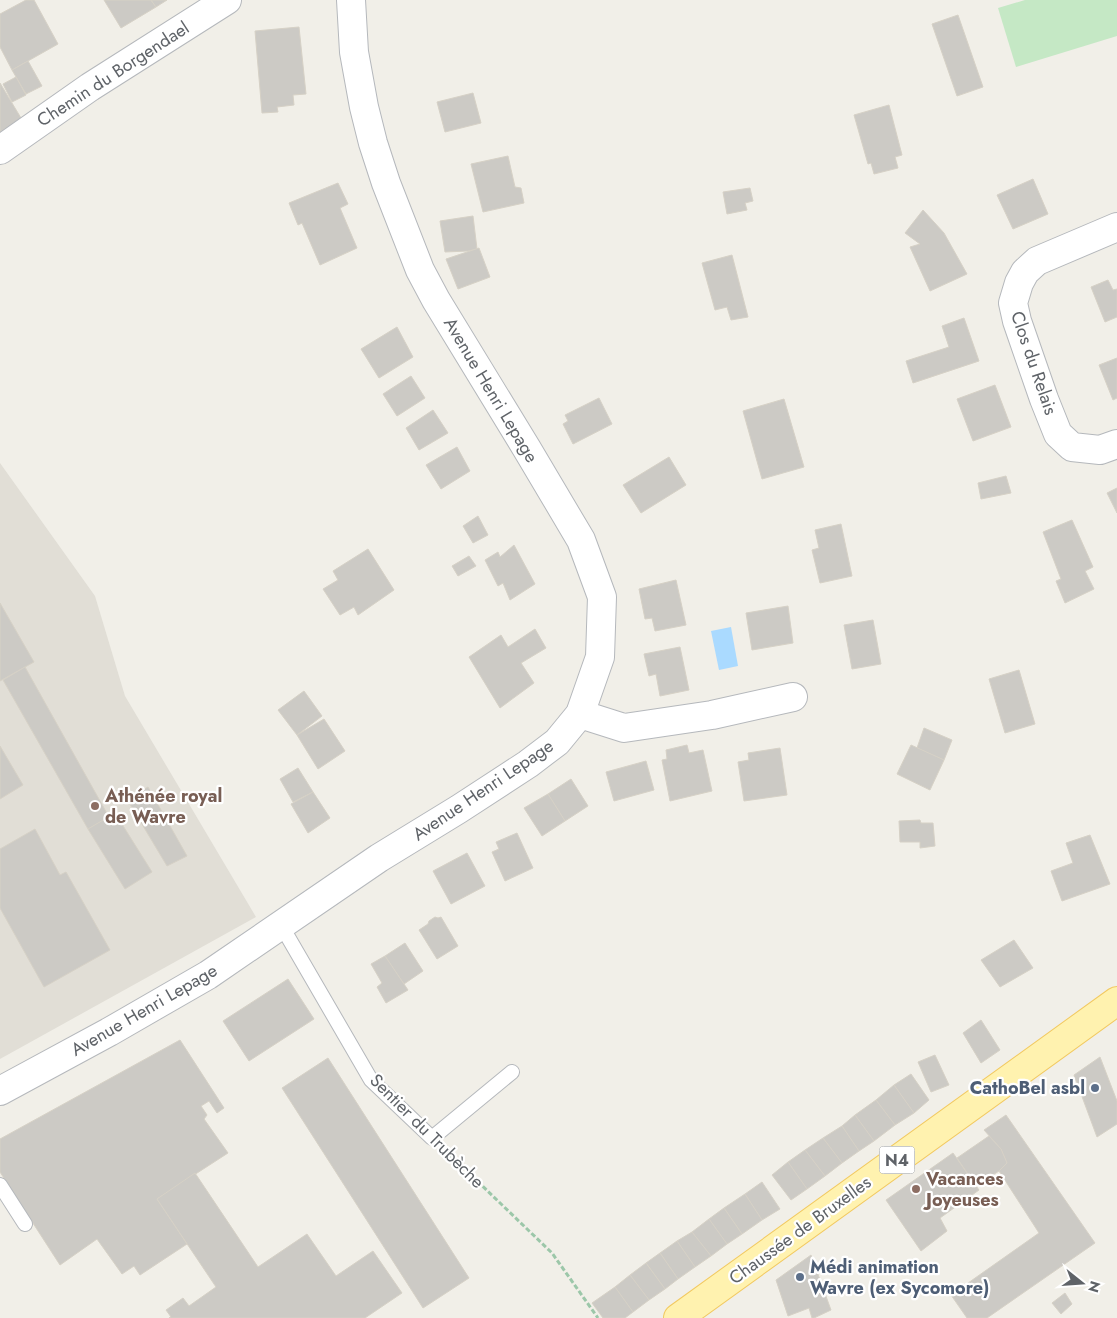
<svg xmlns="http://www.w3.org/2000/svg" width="1117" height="1318" font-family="Jost,sans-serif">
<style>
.education{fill:#e1ded6}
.green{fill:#c5e8c5}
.water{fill:#aadaff}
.building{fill:#cccac5;stroke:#d6d1c6}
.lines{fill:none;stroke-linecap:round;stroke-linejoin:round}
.lane-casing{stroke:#b5b8bc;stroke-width:16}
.street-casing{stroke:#b5b8bc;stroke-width:30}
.primary-casing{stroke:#f2c960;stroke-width:30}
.path{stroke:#9cc7a9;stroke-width:3;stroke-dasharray:5 2.5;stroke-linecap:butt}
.lane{stroke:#fff;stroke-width:14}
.street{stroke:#fff;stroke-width:28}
.primary{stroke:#fff2af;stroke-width:28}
.education-dot{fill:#8d6e63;stroke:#fff;stroke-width:2}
.service-dot{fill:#5c6f8a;stroke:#fff;stroke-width:2}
.labels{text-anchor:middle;stroke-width:4.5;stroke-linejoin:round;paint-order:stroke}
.shield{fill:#fff;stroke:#8f9295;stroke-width:1}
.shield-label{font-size:16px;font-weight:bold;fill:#5f6368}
.street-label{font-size:18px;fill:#5f6368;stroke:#fff}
.education-label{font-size:18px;font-weight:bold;fill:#785e54;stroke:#fff;text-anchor:start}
.service-label{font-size:18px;font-weight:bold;fill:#4e5e75;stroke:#fff;text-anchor:end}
</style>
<rect width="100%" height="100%" fill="#f1efe8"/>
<!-- education -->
<polygon class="education" points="0,463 95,596 125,696 256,917 0,1059"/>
<!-- green -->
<polygon class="green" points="1025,0 1117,0 1117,36 1016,67 998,8"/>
<!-- water -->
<polygon class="water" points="731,627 738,666 719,670 711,631"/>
<!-- building -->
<g class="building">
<polygon points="26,0 34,0 58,44 12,70 0,47 0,14"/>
<polygon points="104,0 151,0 156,7 121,28"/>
<polygon points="151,0 167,0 156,7"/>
<polygon points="958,15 983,87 957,96 932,24"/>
<polygon points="299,27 306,94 293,95 294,105 277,107 278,112 262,113 255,31"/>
<polygon points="28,61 42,86 26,94 12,70"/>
<polygon points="16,77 26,95 12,102 3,84"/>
<polygon points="0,83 21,118 0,132"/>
<polygon points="473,93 481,123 445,132 437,102"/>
<polygon points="889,105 902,155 895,157 898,168 874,174 871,163 868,164 854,115"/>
<polygon points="508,156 515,187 521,188 524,203 483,212 471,164"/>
<polygon points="1033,179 1048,214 1013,229 997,195"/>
<polygon points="338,183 348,204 340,208 357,248 320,265 302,223 298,225 289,203"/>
<polygon points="750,188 753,201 745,203 747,210 727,214 723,192"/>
<polygon points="923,210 944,233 967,274 930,291 910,247 920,244 905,233"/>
<polygon points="473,216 477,249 468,251 445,252 440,221"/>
<polygon points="479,248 490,277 458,289 446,259"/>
<polygon points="732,255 748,317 731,320 727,307 715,310 702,263"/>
<polygon points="1108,280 1113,290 1117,289 1117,317 1105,322 1091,287"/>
<polygon points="964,318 979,361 913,383 906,361 949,347 942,326"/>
<polygon points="397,327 413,357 379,378 361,349"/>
<polygon points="1117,358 1117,398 1113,400 1099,365"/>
<polygon points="411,376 425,398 397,416 383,394"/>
<polygon points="995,385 1011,427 973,441 957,399"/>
<polygon points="599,398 612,424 573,444 563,424 568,421 565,415"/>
<polygon points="784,399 804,467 762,479 743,411"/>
<polygon points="433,410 448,433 419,450 406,428"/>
<polygon points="457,447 470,471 441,489 426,465"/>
<polygon points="669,457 686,485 641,513 623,485"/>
<polygon points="1006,476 1011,493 981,499 978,483"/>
<polygon points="1117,488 1117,513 1107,493"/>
<polygon points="478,516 488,535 473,543 463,526"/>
<polygon points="1072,520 1093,567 1085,571 1094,589 1065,603 1056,581 1061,579 1043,532"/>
<polygon points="841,524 852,576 820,583 812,550 819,548 815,530"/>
<polygon points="514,545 535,584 510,600 503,583 498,586 485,560 498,552 500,557"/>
<polygon points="368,549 394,590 358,615 354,607 340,615 323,589 338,580 333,571"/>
<polygon points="469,556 476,566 458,576 452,566"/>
<polygon points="676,580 686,625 655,631 652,618 645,619 639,589"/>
<polygon points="0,603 34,662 0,681"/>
<polygon points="788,606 793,643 752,650 746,613"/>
<polygon points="873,620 881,664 852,669 844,625"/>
<polygon points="535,629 546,648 521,663 534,683 500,708 469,657 501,635 508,647"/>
<polygon points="680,647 689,690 660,696 656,674 649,676 644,654"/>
<polygon points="25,667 109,817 88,829 3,680"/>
<polygon points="1019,670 1035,724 1005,733 989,679"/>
<polygon points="304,691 322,716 297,735 278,710"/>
<polygon points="324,719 345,751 318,769 297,735"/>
<polygon points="924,728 952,740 944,760 917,748"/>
<polygon points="687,745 689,753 703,750 712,791 670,801 662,760 667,759 666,750"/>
<polygon points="911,745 944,760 930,790 897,774"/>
<polygon points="0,746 23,785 0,799"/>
<polygon points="780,748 787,795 744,801 738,762 749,760 748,753"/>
<polygon points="646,761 654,790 614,801 606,772"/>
<polygon points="298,768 313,792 293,802 280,779"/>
<polygon points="571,779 588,806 565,821 548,794"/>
<polygon points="148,787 187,856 167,866 127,799"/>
<polygon points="313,792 330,818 308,833 291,804"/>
<polygon points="548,794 565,821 542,836 524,808"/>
<polygon points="115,813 152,872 125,889 88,829"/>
<polygon points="920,820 921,823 933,823 935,846 920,848 920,842 900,842 899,821"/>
<polygon points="35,829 60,875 66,872 110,950 44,987 0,908 0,849"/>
<polygon points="517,833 533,868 505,881 492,852 499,849 496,842"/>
<polygon points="1090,835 1110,884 1062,901 1051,871 1073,863 1066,843"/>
<polygon points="467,853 485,886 451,904 433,871"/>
<polygon points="435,917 438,918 441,917 458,946 437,959 419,930 428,924 429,921"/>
<polygon points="1014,940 1033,968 1000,987 981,960"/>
<polygon points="405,943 423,971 404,984 385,956"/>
<polygon points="385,956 408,990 386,1003 377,987 382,983 371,964"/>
<polygon points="288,979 314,1019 249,1061 223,1021"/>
<polygon points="981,1020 1000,1050 981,1063 963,1033"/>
<polygon points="180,1040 224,1108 217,1113 209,1101 201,1106 207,1115 204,1119 228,1153 157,1199 187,1244 140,1275 134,1266 122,1274 97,1239 60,1265 0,1172 0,1139"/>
<polygon points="935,1055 949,1085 931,1092 918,1062"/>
<polygon points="1100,1057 1117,1101 1117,1124 1097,1137 1074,1075"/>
<polygon points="328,1058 469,1278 423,1308 282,1088"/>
<polygon points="911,1074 929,1100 914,1113 894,1085"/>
<polygon points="894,1085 914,1113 895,1125 876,1100"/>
<polygon points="876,1100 895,1125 874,1141 855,1115"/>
<polygon points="855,1115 874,1141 859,1151 842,1126"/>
<polygon points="1006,1115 1095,1243 987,1318 967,1318 951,1295 1039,1233 999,1171 1007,1163 1001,1149 984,1130"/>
<polygon points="842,1126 859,1151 842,1163 823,1138"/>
<polygon points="989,1136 1001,1149 1007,1163 999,1171 976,1186 957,1158"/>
<polygon points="823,1138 842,1163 825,1176 805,1150"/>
<polygon points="805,1150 825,1176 807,1189 788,1162"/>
<polygon points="953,1153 979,1190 940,1218 947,1231 921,1251 886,1200"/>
<polygon points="788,1162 807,1189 791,1200 772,1175"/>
<polygon points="195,1173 258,1267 307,1234 336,1276 373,1251 402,1293 365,1318 169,1318 171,1317 166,1310 183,1298 189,1306 216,1287 157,1199"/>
<polygon points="762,1182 780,1209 762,1220 745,1194"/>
<polygon points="745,1194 762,1220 742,1234 724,1208"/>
<polygon points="724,1208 742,1234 727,1244 709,1219"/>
<polygon points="709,1219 727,1244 711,1256 692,1232"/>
<polygon points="692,1232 711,1256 695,1267 677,1241"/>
<polygon points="677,1241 695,1267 678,1279 660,1253"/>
<polygon points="660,1253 678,1279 665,1289 646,1263"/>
<polygon points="811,1255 831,1310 814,1318 812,1318 809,1308 788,1316 776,1280"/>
<polygon points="646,1263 665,1289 649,1300 630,1275"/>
<polygon points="630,1275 649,1300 633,1312 615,1287"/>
<polygon points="615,1287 633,1312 625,1318 603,1318 592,1303"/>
<polygon points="1065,1293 1072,1304 1061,1314 1052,1303"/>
</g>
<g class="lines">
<defs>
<g id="lane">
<polyline points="281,925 371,1080 432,1138 512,1072"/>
<polyline points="0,1185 25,1224"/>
</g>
<g id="street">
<polyline points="0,150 90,87 227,0"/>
<polyline points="1117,227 1037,261 1025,272 1019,283 1013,303 1017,321 1044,399 1058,434 1072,447 1100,450 1117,444"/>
<polyline points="580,714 624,728 712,715 793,697"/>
<polyline points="0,1091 109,1032 208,975 379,858 459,809 528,764 557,742 580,714 600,657 602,597 581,540 527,449 436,300 420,270 386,183 373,143 364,107 354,52 351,0"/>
</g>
<polyline id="primary" points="678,1318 1117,1001"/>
</defs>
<!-- lane casing -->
<use href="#lane" class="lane-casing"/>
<!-- street casing -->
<use href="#street" class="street-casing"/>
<!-- primary casing -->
<use href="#primary" class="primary-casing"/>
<!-- path -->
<polyline class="path" points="445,1150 552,1253 598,1318"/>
<!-- lane -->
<use href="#lane" class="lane"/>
<!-- street -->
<use href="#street" class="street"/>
<!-- primary -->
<use href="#primary" class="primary"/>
</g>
<!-- markers -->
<g class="education-dot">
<circle cx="95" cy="806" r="5"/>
<circle cx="916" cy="1189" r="5"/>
</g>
<g class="service-dot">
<circle cx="1095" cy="1088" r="5"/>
<circle cx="800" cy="1277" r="5"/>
</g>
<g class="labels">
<!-- shield labels -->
<rect class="shield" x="879.5" y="1146.5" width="35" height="27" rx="4"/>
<g class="shield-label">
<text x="897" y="1166">N4</text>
</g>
<!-- street labels -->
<g class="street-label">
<text transform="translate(113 74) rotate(-33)" y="6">Chemin du Borgendael</text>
<text transform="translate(1034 363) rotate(71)" y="6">Clos du Relais</text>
<text transform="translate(491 390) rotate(59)" y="6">Avenue Henri Lepage</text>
<text transform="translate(483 790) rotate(-34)" y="6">Avenue Henri Lepage</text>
<text transform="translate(144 1010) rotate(-30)" y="6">Avenue Henri Lepage</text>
<text transform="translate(427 1131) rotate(45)" y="6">Sentier du Trubèche</text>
<text transform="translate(800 1230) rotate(-36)" y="6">Chaussée de Bruxelles</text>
</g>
<!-- education labels -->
<g class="education-label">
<text x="105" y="802">Athénée royal<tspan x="105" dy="21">de Wavre</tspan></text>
<text x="926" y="1185">Vacances<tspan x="926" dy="21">Joyeuses</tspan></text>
</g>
<!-- service labels -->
<g class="service-label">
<text x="1085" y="1094">CathoBel asbl</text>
<text x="810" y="1273" text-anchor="start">Médi animation<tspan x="810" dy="21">Wavre (ex Sycomore)</tspan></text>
</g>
</g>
<!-- north arrow -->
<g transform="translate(1082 1283) rotate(107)" stroke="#ffffff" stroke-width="4" paint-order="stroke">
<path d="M0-4L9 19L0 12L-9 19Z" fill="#5f6368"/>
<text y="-8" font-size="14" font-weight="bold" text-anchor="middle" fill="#5f6368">N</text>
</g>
</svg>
